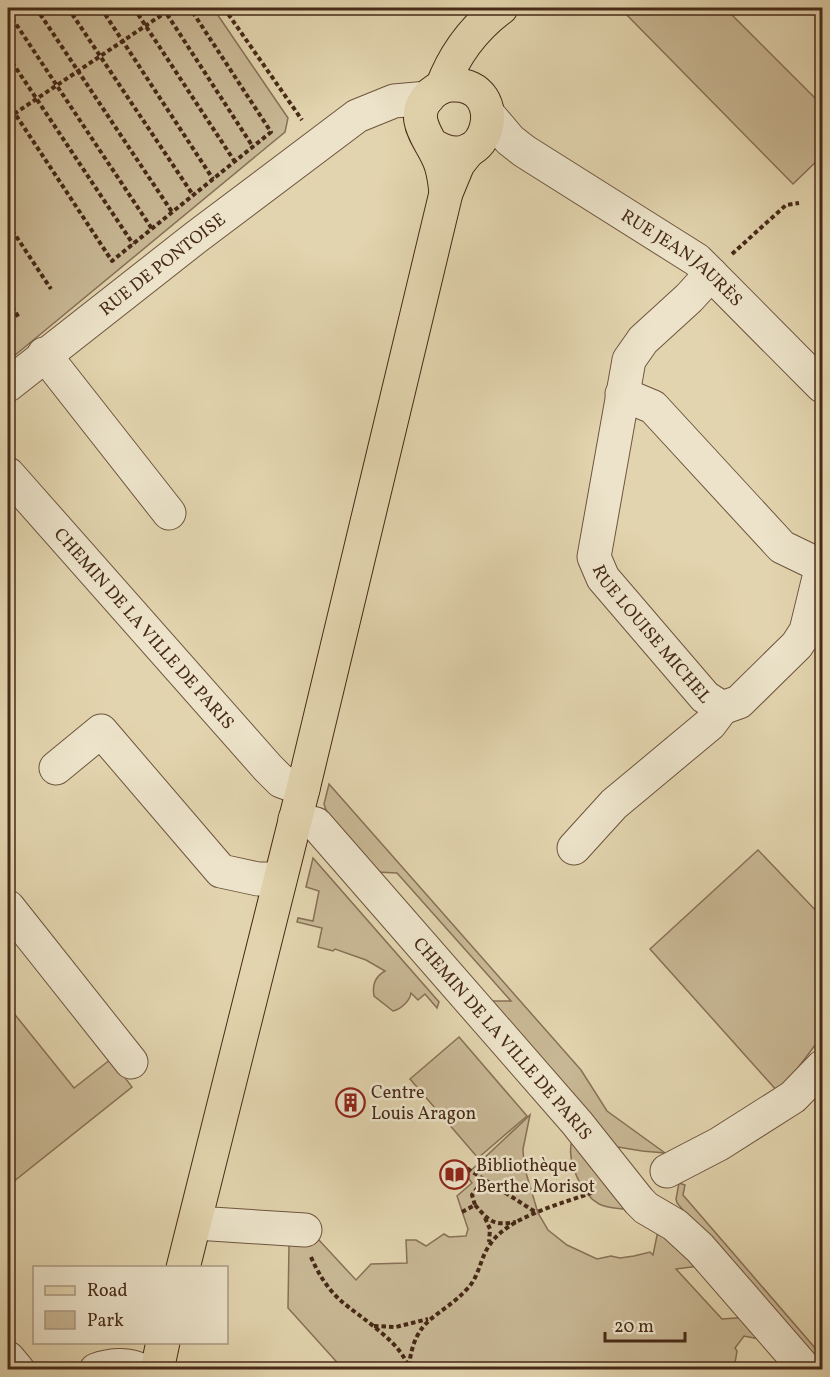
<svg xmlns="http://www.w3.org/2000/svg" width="830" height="1377" font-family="Vollkorn,serif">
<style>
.green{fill:#c8b794;stroke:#887056;stroke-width:1.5}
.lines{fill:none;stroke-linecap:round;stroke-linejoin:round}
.minor-casing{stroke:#6e543d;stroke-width:35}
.major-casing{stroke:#472a17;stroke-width:35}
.path{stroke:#472a17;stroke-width:4;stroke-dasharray:4.5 3;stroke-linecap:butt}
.minor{stroke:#ece3ca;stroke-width:33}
.major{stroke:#e2d4ae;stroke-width:33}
.labels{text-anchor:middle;stroke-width:5;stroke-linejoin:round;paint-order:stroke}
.street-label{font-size:18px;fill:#472a17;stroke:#ece3ca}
.poi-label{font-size:18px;fill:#472a17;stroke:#ece3ca;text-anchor:start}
</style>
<rect width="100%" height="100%" fill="#e2d4ae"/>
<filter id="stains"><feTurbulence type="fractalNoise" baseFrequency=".00333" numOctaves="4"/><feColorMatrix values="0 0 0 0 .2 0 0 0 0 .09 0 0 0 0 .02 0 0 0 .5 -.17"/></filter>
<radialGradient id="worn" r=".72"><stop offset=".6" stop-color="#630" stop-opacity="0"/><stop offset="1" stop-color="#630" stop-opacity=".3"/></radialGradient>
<!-- green -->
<g class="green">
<polygon points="8,8 213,8 288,118 285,132 8,361"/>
<polygon points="620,8 725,8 822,105 822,156 793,184"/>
<polygon points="329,784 581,1070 607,1111 665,1153 642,1151 612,1146 489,1001 511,1001 397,873 376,872 327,813 324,804"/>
<polygon points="758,850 822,917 822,1036 779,1093 650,949"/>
<path d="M 313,858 L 439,1002 L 437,1008 L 425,994 L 418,1000 L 411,993 C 410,1001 401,1009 393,1011 L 374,996 C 372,985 376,976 385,971 L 366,960 L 335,949 L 333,951 L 318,947 L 322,928 L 297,922 L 298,918 L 313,921 L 319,891 L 306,887 Z"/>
<polygon points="8,1006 74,1088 111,1059 132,1087 8,1186"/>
<polygon points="459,1037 527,1116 478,1158 410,1079"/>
<polygon points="530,1115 523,1149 524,1166 538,1213 548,1230 567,1245 597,1259 611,1256 620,1258 634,1256 650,1252 653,1255 660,1221 707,1265 676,1269 722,1319 751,1317 764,1340 744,1336 735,1348 737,1351 734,1369 343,1369 288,1308 289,1244 318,1239 356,1280 371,1264 407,1263 406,1240 416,1240 426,1246 444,1234 449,1237 466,1236 468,1229 457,1196 472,1183 466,1175"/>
<path d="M 577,1140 L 626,1207 L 623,1209 C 614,1208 607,1208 599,1204 C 581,1194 568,1163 571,1144 Z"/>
<polygon points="679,1183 685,1185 683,1195 822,1356 822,1369 820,1369 677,1203 676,1199"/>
</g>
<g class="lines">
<defs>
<g id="minor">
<path id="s1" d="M 488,114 L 510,140 L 524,151 L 697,260 L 822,386"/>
<path id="s2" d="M 711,274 L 689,298 L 643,340 L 629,360 L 594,557 L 603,578 L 705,697 L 722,708"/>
<polyline points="44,354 169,513"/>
<path id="s3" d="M 8,385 L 195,238 L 357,116 L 394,101 L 428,98"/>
<polyline points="622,394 653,407 782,547 811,561 822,565"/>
<path id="s4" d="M 8,474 L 268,768 L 281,781 L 303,789"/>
<polyline points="722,708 739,702 797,645 806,631 822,565"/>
<polyline points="56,768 101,731 221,871 258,879 280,879"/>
<path id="s5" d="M 295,819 L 316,824 L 577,1123 L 639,1201 L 646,1208 L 675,1225 L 700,1248 L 806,1370"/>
<polyline points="574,848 614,804 710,724 722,708"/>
<polyline points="8,907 131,1062"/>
<polyline points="667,1171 719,1144 793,1097 822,1067"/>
<polyline points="196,1223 305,1230"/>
<polyline points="8,1358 18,1370"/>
<path d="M 96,1370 C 109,1365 128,1363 140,1370"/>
</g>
<g id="major">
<path d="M 442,87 C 454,55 474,28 501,8"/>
<path d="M 431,144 C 490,183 512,82 452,85 C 444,85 437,89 431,94 C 405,119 434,141 441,165 C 444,174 445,184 446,193"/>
<polyline points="183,1268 303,789 446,193 458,164 469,150"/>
<polyline points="157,1370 163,1342"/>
</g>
</defs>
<!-- minor casing -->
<use href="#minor" class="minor-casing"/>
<!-- major casing -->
<use href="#major" class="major-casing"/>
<!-- path -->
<g class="path">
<polyline points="36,8 172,212"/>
<polyline points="68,8 193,195"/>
<polyline points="101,8 213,179"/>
<polyline points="134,8 235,162"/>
<polyline points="163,8 253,147"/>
<polyline points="224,8 302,120"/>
<polyline points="8,12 152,229"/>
<polyline points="8,56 133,244"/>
<polyline points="8,103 112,261 271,132 190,8"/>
<polyline points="8,118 172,8"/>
<polyline points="8,224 51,289"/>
<polyline points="732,254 786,205 799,203"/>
<polyline points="8,300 19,318"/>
<polyline points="455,1164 457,1162 537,1213"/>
<path d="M 475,1205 C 489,1221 493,1226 516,1222"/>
<polyline points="462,1212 475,1205 472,1195 484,1179"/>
<polyline points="485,1218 490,1229 489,1242"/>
<path d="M 311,1257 C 318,1273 327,1288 340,1300 C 359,1317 404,1343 409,1370"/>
<polyline points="374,1326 396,1327 428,1319"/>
<path d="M 409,1366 C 415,1315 440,1319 468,1288 C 480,1275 480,1257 491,1243 C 510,1216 564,1203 594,1192"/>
</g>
<!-- minor -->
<use href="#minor" class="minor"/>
<!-- major -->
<use href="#major" class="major"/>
</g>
<!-- icons -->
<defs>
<symbol id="building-ring" viewBox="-11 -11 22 22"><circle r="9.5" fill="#ece3ca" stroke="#8f2418" stroke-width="1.5"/><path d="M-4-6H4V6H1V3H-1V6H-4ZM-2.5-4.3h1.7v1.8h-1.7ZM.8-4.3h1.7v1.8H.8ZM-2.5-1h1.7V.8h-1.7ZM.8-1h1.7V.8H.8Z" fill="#8f2418"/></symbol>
<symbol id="library-ring" viewBox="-11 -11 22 22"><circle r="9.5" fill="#ece3ca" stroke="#8f2418" stroke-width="1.5"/><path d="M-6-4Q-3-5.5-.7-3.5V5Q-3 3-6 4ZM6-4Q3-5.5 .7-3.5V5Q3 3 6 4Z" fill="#8f2418"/></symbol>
</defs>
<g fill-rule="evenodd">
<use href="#building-ring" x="334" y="1086" width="33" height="33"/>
<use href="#library-ring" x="438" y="1158" width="33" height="33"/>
</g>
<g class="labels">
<!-- street labels -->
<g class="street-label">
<text dy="6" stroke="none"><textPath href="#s1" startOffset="243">RUE JEAN JAURÈS</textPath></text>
<text dy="6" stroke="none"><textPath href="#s3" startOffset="196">RUE DE PONTOISE</textPath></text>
<text dy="6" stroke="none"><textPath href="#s4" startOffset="206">CHEMIN DE LA VILLE DE PARIS</textPath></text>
<text dy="6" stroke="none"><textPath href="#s2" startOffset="416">RUE LOUISE MICHEL</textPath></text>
<text dy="6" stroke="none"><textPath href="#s5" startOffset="306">CHEMIN DE LA VILLE DE PARIS</textPath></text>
</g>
<!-- poi labels -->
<g class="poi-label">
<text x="371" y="1098">Centre<tspan x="371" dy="21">Louis Aragon</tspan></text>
<text x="476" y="1171">Bibliothèque<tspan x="476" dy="21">Berthe Morisot</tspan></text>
</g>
</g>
<!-- margin -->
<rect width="830" height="1377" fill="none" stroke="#e2d4ae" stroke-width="30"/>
<rect x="9" y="9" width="812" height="1359" fill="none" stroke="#472a17" stroke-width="3"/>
<rect x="15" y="15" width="800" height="1347" fill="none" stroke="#472a17" stroke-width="1.5"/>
<!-- legend -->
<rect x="33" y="1266" width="195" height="78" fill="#ece3ca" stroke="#aa9982" stroke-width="1.5"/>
<rect x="45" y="1286" width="30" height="9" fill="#e2d4ae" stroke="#aa9982" stroke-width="1.5"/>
<text x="87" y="1296" font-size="18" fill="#472a17">Road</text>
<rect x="45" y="1311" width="30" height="18" fill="#c8b794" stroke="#aa9982" stroke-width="1.5"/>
<text x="87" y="1326" font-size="18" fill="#472a17">Park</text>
<!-- scale -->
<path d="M605 1332v9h80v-9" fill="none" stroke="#472a17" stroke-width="3"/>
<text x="614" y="1332" font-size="18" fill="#472a17" stroke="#ece3ca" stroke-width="4.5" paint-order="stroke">20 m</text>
<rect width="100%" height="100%" filter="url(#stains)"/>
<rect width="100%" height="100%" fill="url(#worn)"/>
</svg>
